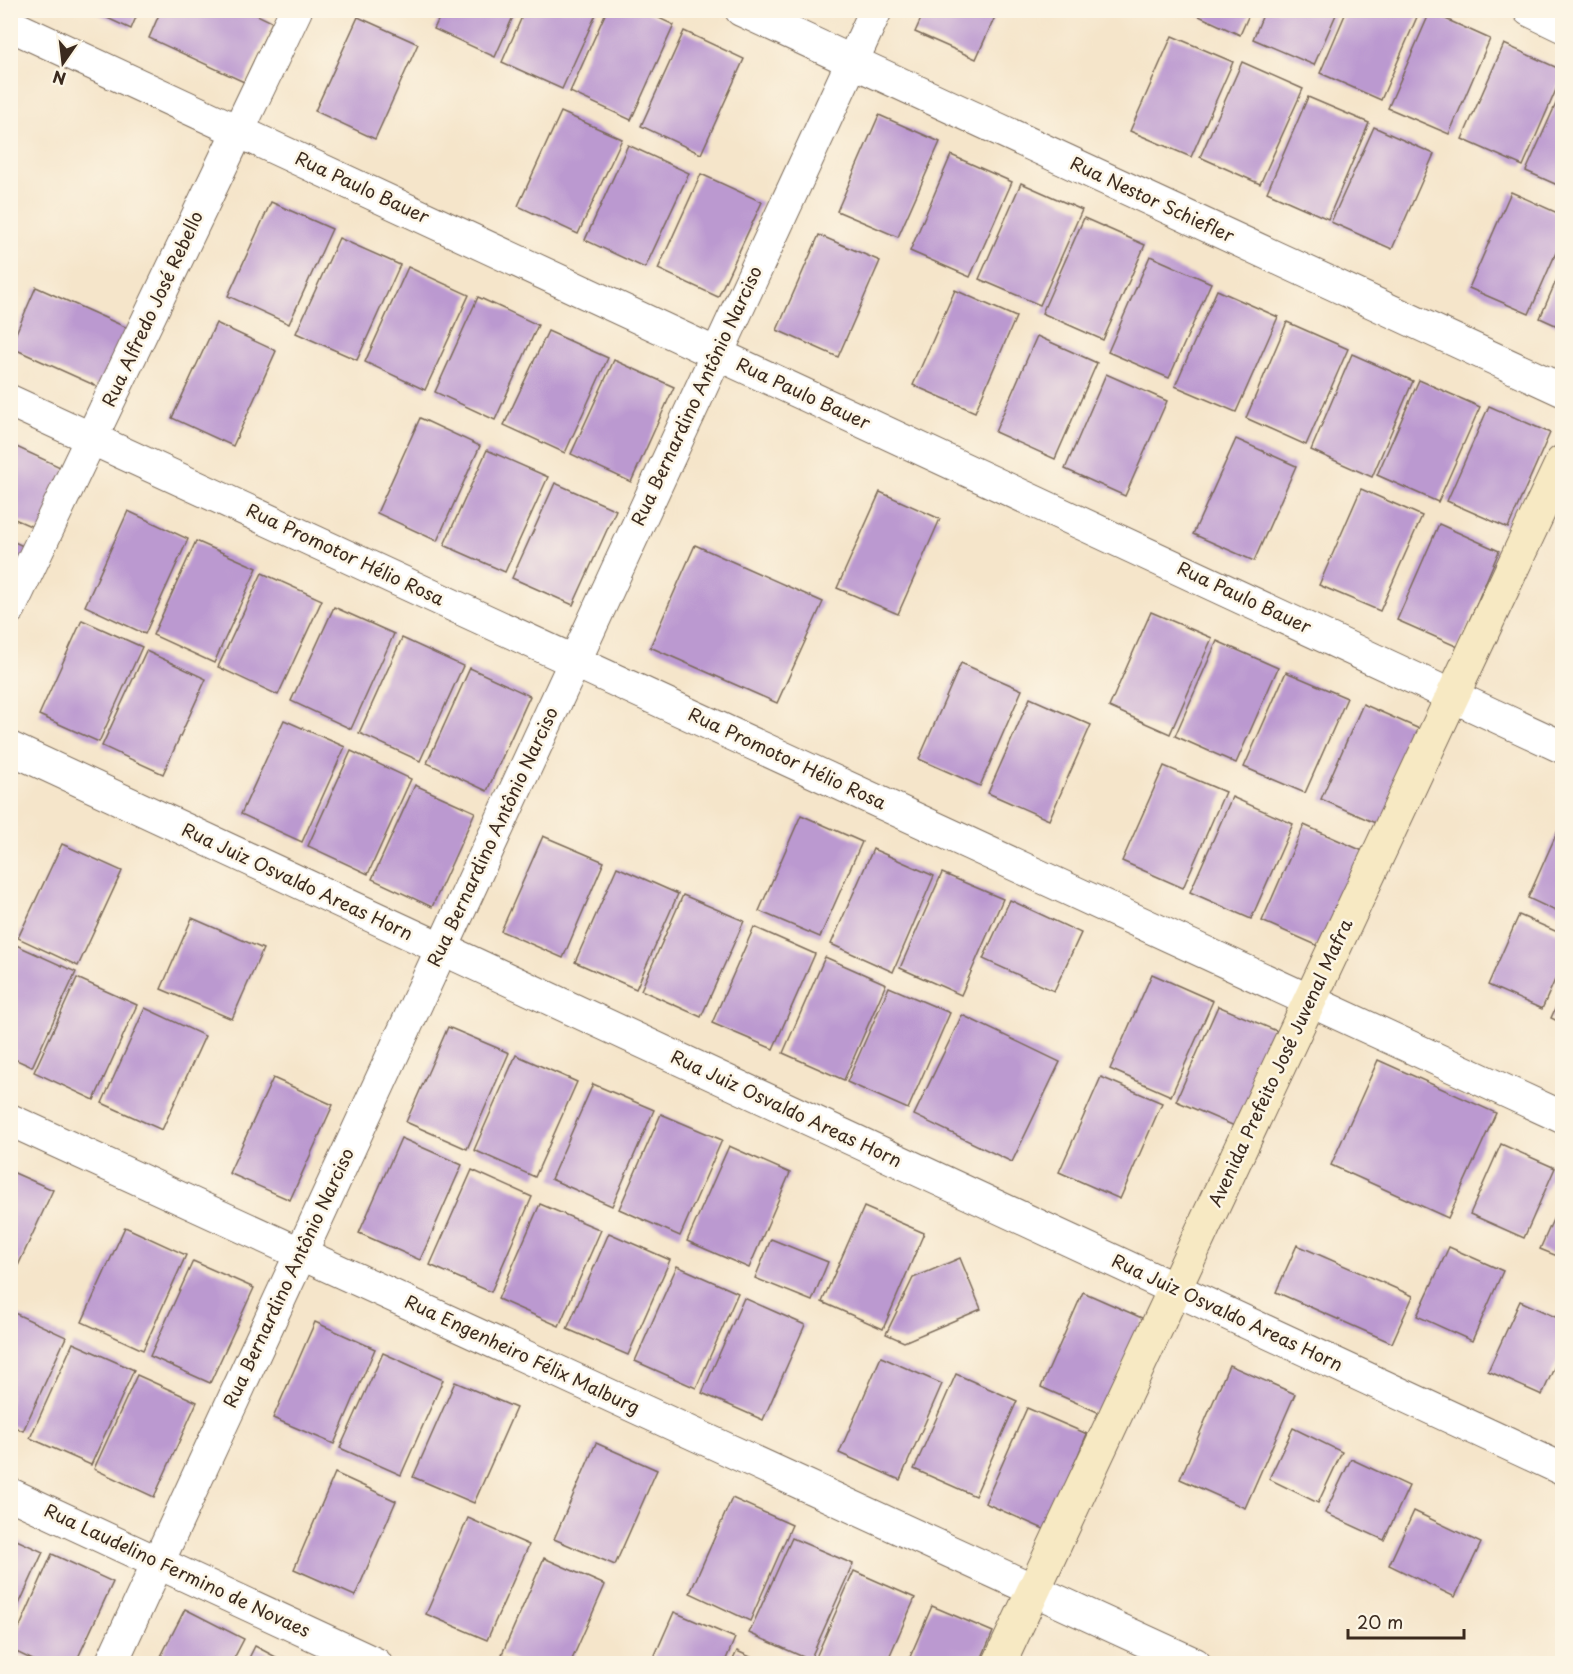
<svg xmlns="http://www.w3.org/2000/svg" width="1573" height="1674" font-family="'Playpen Sans',sans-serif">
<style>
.building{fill:#bb99d0}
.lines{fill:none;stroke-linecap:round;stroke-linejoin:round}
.street-casing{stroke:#7c6b5a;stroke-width:34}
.secondary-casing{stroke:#7c6b5a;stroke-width:35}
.street{stroke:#fff;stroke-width:32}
.secondary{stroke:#f7e9c3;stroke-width:33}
.labels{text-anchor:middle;stroke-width:5;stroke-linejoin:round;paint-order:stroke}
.street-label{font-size:18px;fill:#3b2a1e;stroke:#fcf5e5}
</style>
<rect width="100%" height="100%" fill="#fcf5e5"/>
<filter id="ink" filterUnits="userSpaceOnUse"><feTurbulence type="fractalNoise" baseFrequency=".0167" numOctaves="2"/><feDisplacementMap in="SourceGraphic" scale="12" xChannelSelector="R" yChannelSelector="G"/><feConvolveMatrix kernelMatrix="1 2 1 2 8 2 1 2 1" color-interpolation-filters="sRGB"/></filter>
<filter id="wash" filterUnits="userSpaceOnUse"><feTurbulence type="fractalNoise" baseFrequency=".008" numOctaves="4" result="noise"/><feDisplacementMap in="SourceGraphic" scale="24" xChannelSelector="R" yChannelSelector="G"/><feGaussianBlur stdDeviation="1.35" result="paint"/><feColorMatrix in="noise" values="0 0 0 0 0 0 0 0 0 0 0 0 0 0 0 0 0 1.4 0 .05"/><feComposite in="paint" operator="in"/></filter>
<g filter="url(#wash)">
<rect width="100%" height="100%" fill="#f5e5ca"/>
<g id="blocks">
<!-- building -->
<g class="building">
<polygon points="90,10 139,10 131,29"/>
<polygon points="161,10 247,10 272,22 244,82 149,38"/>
<polygon points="443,10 516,10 495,57 434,29"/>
<polygon points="525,10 598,10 562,89 502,62"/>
<polygon points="607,10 642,10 674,25 631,120 570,92"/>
<polygon points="925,10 998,10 976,59 915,32"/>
<polygon points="1186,10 1251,10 1240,35"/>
<polygon points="1265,10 1338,10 1314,65 1253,39"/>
<polygon points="1347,10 1420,10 1381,100 1320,73"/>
<polygon points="1430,12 1490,39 1449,134 1388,108"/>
<polygon points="358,17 418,44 375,139 315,111"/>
<polygon points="684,31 744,59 701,154 641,126"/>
<polygon points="1172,36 1233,62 1191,157 1130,131"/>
<polygon points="1504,44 1562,70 1562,76 1523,166 1462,139"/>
<polygon points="1242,62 1303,89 1260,184 1200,157"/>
<polygon points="1562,90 1562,187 1526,171"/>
<polygon points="1308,97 1369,123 1328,219 1267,192"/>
<polygon points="561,112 622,139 578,234 518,206"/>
<polygon points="879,115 940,142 898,237 837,211"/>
<polygon points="1374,127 1434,154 1392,249 1331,222"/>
<polygon points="628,145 689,173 645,268 585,240"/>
<polygon points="951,155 1012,182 970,277 910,251"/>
<polygon points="701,174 762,202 718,297 658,269"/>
<polygon points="1021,183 1082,210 1040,305 979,279"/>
<polygon points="1511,192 1562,215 1562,239 1529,314 1469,288"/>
<polygon points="271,202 332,229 289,324 228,296"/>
<polygon points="1084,218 1145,245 1103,340 1042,313"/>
<polygon points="819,235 880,261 838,357 777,330"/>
<polygon points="339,238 400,265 357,360 296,333"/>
<polygon points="1150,256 1211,283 1169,378 1108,352"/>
<polygon points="408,267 469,295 425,390 365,362"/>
<polygon points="1562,267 1562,328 1540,318"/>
<polygon points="36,287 132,330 105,390 10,347"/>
<polygon points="955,290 1016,317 975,412 913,385"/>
<polygon points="1217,290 1278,317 1236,412 1175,386"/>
<polygon points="478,297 538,325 495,420 435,392"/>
<polygon points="1287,322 1348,349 1306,445 1246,418"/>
<polygon points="216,323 276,351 233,446 172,418"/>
<polygon points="548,331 608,358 565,453 504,425"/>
<polygon points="1037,336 1097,363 1055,459 995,432"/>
<polygon points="1352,354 1413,381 1372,477 1311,450"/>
<polygon points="614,360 674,387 631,482 571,454"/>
<polygon points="1106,374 1167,401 1125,496 1065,469"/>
<polygon points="1419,380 1480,407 1438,502 1377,475"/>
<polygon points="1489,406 1550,433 1508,528 1447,501"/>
<polygon points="420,418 480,446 437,541 377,513"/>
<polygon points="1236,439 1296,466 1254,561 1193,534"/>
<polygon points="10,444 69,471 42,531 10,517"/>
<polygon points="487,450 548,477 505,572 444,545"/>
<polygon points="555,483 616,510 573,605 512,578"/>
<polygon points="1361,489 1422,516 1380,611 1319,585"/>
<polygon points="880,492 940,519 898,614 837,588"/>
<polygon points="128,511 188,539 145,634 85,606"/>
<polygon points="1439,524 1499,551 1458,647 1397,620"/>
<polygon points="10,540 32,550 10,597"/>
<polygon points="196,541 257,568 214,663 153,635"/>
<polygon points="695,545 823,602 777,703 650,647"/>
<polygon points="262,573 322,600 278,695 218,667"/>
<polygon points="334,607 394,634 351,729 291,701"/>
<polygon points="1151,612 1212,638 1170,734 1109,707"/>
<polygon points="82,620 142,647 99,742 39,715"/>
<polygon points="402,638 463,666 420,761 359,733"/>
<polygon points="1217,641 1278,668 1236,763 1175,736"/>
<polygon points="146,651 206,679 163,774 102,746"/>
<polygon points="961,663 1022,690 980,786 919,759"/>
<polygon points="470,668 530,696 487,791 427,763"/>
<polygon points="1286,672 1347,698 1305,793 1244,767"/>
<polygon points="1030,698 1091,725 1049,820 988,793"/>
<polygon points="1363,704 1424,731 1382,826 1321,799"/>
<polygon points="284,720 345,747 302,842 241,814"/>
<polygon points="351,751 411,779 368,874 308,846"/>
<polygon points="1164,766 1225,792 1183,888 1122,861"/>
<polygon points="415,785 475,812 432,907 372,879"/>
<polygon points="1232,797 1293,824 1251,919 1190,892"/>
<polygon points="801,815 862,842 820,937 759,911"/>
<polygon points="1304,825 1365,852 1323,948 1262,921"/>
<polygon points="1559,828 1562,830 1562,914 1528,898"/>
<polygon points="543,836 604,862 563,958 501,931"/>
<polygon points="62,844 122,871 78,966 18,938"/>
<polygon points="873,849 934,876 893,972 831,944"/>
<polygon points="617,867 678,894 636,989 575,962"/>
<polygon points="942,873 1003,899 961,995 900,968"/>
<polygon points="683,895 744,921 701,1017 641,990"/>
<polygon points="1010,900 1081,933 1054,991 983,959"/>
<polygon points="1519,915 1562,934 1562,964 1542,1009 1488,985"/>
<polygon points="192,918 263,949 232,1019 161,989"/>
<polygon points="754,927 815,954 773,1049 712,1023"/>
<polygon points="16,945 76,972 32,1067 10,1057 10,956"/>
<polygon points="825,957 886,984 844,1080 783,1053"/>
<polygon points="1152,974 1213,1001 1171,1096 1110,1069"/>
<polygon points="77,978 137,1005 94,1100 34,1072"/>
<polygon points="889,987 950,1013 908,1109 847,1082"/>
<polygon points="1562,994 1562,1023 1551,1018"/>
<polygon points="1218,1006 1279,1032 1237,1127 1176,1101"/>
<polygon points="145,1008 205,1036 162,1130 102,1103"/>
<polygon points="962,1015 1060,1062 1012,1162 914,1115"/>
<polygon points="448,1027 509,1053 467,1149 406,1122"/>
<polygon points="516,1055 577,1082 535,1177 474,1150"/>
<polygon points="1378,1060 1496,1113 1448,1218 1331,1165"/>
<polygon points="1101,1077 1162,1103 1120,1199 1059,1172"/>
<polygon points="273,1078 333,1105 290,1200 229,1173"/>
<polygon points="593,1084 654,1110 612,1206 551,1179"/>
<polygon points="661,1114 722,1140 680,1236 619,1209"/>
<polygon points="401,1138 462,1165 420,1260 359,1233"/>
<polygon points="1501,1144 1555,1168 1524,1238 1470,1214"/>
<polygon points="729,1146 790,1173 749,1268 687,1241"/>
<polygon points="472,1170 532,1197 491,1292 430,1265"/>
<polygon points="10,1171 53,1190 10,1283"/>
<polygon points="1562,1199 1562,1258 1540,1249"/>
<polygon points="540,1204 601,1230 559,1326 498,1299"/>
<polygon points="864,1207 924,1233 883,1329 822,1302"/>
<polygon points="125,1227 186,1255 143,1350 82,1322"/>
<polygon points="609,1233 670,1260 628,1355 567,1329"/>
<polygon points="771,1239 828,1262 812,1301 755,1278"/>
<polygon points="1297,1245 1413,1296 1392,1343 1276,1292"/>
<polygon points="1449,1247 1503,1271 1472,1341 1417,1316"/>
<polygon points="960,1258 981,1309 904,1342 886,1334 913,1278"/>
<polygon points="193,1261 254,1288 210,1383 150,1356"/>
<polygon points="677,1266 738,1293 696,1388 635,1361"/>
<polygon points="1083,1292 1144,1319 1102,1414 1041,1387"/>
<polygon points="744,1298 805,1325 763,1420 702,1393"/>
<polygon points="1520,1301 1562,1320 1562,1350 1542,1395 1488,1371"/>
<polygon points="10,1311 66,1337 23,1431 10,1425"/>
<polygon points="315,1322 375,1349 334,1444 273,1418"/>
<polygon points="73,1343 134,1370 91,1465 30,1438"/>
<polygon points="383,1353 443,1380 401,1475 340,1448"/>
<polygon points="881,1357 942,1384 900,1480 839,1453"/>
<polygon points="1229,1365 1295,1394 1245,1508 1180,1479"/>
<polygon points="956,1374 1017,1401 975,1496 914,1469"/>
<polygon points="137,1375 197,1402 154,1497 94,1469"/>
<polygon points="455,1382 516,1408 474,1503 413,1477"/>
<polygon points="1027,1408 1087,1434 1046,1530 985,1503"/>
<polygon points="1293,1428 1342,1452 1318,1503 1269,1479"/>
<polygon points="596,1443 657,1470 615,1565 554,1539"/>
<polygon points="1351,1459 1409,1486 1384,1540 1325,1513"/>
<polygon points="335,1473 396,1501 355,1596 294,1569"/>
<polygon points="732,1498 792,1525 750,1621 690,1593"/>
<polygon points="1414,1511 1481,1543 1455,1597 1389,1565"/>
<polygon points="468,1518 529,1545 487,1640 426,1614"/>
<polygon points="10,1537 43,1552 10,1624"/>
<polygon points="792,1538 853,1564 810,1660 749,1633"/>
<polygon points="52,1554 113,1582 75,1664 41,1664 10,1649"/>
<polygon points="544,1558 605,1585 570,1664 523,1664 502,1654"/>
<polygon points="854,1571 915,1598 886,1664 813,1664"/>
<polygon points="932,1606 993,1632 979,1664 907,1664"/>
<polygon points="185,1609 244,1639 231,1664 157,1664"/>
<polygon points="674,1612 735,1638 724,1664 651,1664"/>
<polygon points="255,1646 289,1664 246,1664"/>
<polygon points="737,1651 766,1664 731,1664"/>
</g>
</g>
</g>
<g filter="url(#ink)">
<use href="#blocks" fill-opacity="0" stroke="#7c6b5a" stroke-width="1.5"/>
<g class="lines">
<defs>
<g id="street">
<polyline points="741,10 1562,390"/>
<polyline points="1529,10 1562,26"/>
<polyline points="10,25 1562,747"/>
<polyline points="10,401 1562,1117"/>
<polyline points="10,608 296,10"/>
<polyline points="10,748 1562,1469"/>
<polyline points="10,1120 1195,1664"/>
<polyline points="10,1494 376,1664"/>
<polyline points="111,1664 876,10"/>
</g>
<polyline id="secondary" points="999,1664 1562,462"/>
</defs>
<!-- street casing -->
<use href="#street" class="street-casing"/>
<!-- secondary casing -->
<use href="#secondary" class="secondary-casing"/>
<!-- street -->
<use href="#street" class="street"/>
<!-- secondary -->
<use href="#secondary" class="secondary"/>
</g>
</g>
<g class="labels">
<!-- street labels -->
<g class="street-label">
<text transform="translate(362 188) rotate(25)" y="6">Rua Paulo Bauer</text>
<text transform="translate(1152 200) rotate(25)" y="6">Rua Nestor Schiefler</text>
<text transform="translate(153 309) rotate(-65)" y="6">Rua Alfredo José Rebello</text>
<text transform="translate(803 394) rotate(25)" y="6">Rua Paulo Bauer</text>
<text transform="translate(697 396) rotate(-65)" y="6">Rua Bernardino Antônio Narciso</text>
<text transform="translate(345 555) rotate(25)" y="6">Rua Promotor Hélio Rosa</text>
<text transform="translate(1244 598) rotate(25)" y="6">Rua Paulo Bauer</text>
<text transform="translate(787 759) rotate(25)" y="6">Rua Promotor Hélio Rosa</text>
<text transform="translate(493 837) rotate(-65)" y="6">Rua Bernardino Antônio Narciso</text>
<text transform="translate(297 882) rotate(25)" y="6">Rua Juiz Osvaldo Areas Horn</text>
<text transform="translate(1281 1063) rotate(-65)" y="6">Avenida Prefeito José Juvenal Mafra</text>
<text transform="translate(786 1109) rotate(25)" y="6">Rua Juiz Osvaldo Areas Horn</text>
<text transform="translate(289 1278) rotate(-65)" y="6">Rua Bernardino Antônio Narciso</text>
<text transform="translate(1227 1313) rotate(25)" y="6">Rua Juiz Osvaldo Areas Horn</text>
<text transform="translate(522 1355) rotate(25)" y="6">Rua Engenheiro Félix Malburg</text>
<text transform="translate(177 1571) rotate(25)" y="6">Rua Laudelino Fermino de Novaes</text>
</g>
</g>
<!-- margin -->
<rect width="1573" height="1674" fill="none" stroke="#fcf5e5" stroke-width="36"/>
<!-- north arrow -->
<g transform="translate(63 63) rotate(194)" stroke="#fcf5e5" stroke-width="4.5" paint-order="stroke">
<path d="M0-4.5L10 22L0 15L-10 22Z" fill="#3b2a1e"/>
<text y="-9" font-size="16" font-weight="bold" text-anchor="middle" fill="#3b2a1e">N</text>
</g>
<!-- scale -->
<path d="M1348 1629v9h116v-9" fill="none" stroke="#3b2a1e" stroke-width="3"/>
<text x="1357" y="1629" font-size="18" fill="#3b2a1e" stroke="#fcf5e5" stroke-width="4.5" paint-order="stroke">20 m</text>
</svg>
